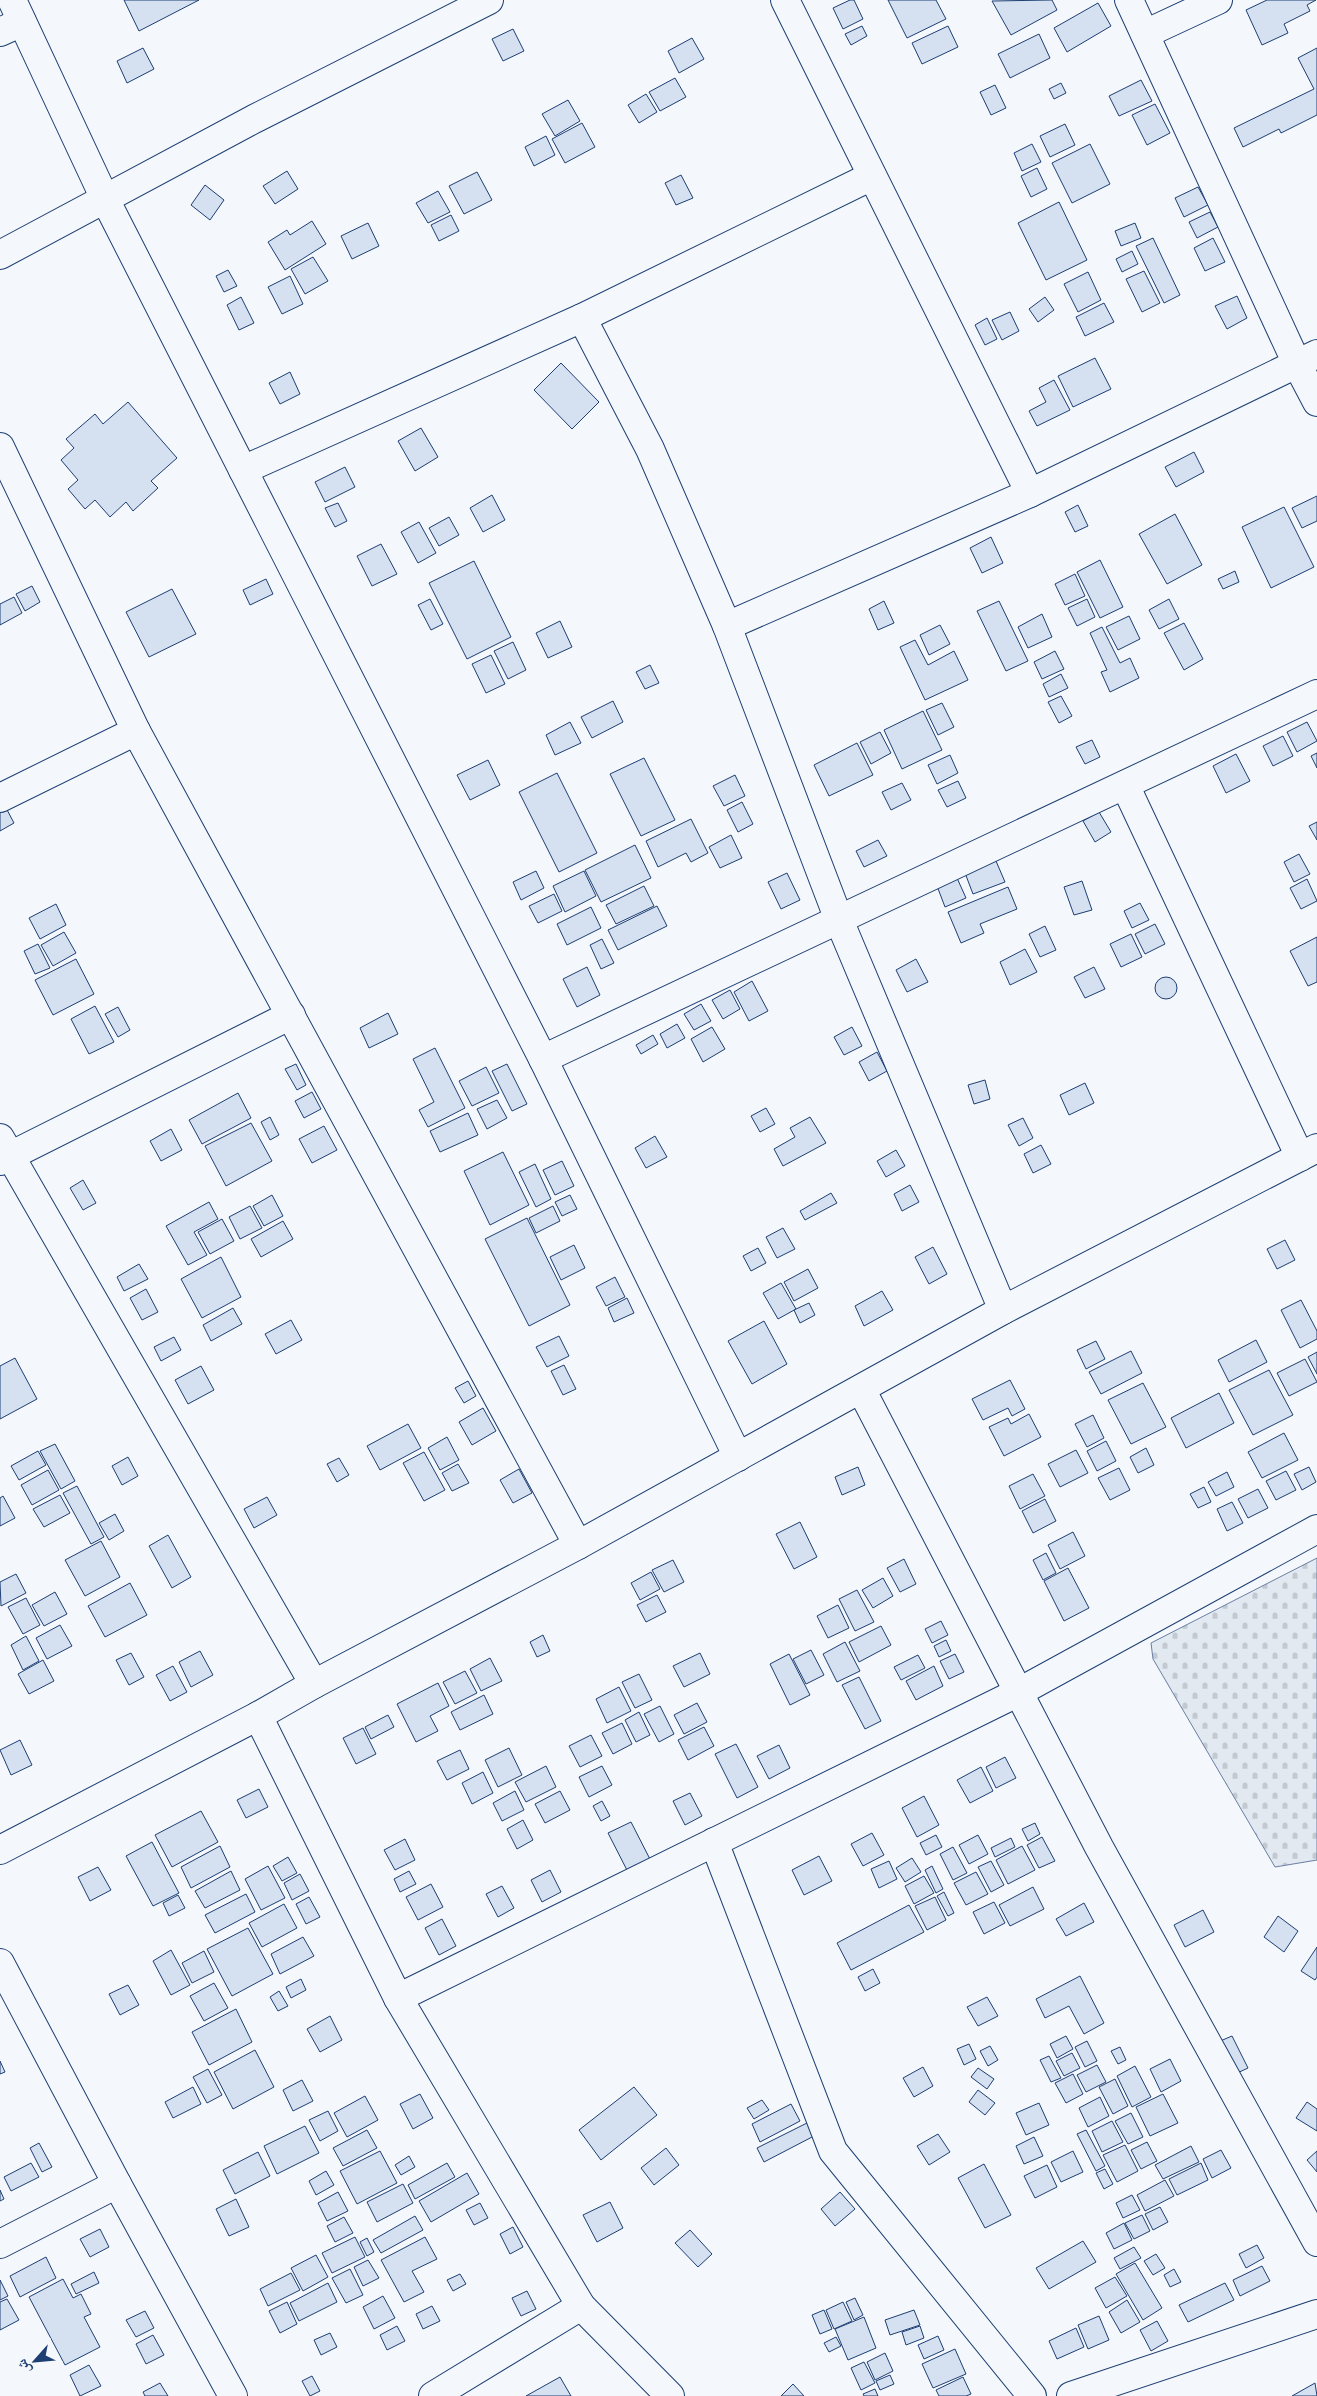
<svg xmlns="http://www.w3.org/2000/svg" width="1317" height="2396" font-family="Quicksand,'Noto Naskh Arabic',sans-serif">
<style>
.cemetery{fill:url(#cemetery-stones);stroke:#687fa3}
.building{fill:#d5e0f0;stroke:#1d3f73}
.lines{fill:none;stroke-linecap:round;stroke-linejoin:round}
.minor-casing{stroke:#1d3f73;stroke-width:30}
.minor{stroke:#f4f7fb;stroke-width:28}
</style>
<defs>
<pattern id="cemetery-stones" width="16" height="16" patternUnits="userSpaceOnUse" patternTransform="scale(1.25)"><rect width="16" height="16" fill="#e3e9f0"/><path d="M2 7V4a2 2 0 0 1 4 0v3zM10 15v-3a2 2 0 0 1 4 0v3z" fill="#c2c9d1"/></pattern>
</defs>
<rect width="100%" height="100%" fill="#f4f7fb"/>
<!-- cemetery -->
<polygon class="cemetery" points="1317,1558 1317,1860 1275,1867 1153,1659 1151,1643"/>
<!-- building -->
<g class="building">
<polygon points="124,0 199,0 139,31"/>
<polygon points="850,0 854,0 863,19 843,29 833,8"/>
<polygon points="888,0 936,0 946,19 907,38"/>
<polygon points="1052,0 1057,10 1011,35 992,1"/>
<polygon points="1267,0 1316,0 1307,5 1310,11 1284,24 1288,33 1262,45 1246,10"/>
<polygon points="1098,3 1111,26 1067,52 1054,28"/>
<polygon points="862,26 867,36 851,45 845,34"/>
<polygon points="948,26 958,47 922,64 912,43"/>
<polygon points="513,29 524,51 503,61 492,39"/>
<polygon points="1039,34 1050,58 1010,78 998,54"/>
<polygon points="692,38 704,59 679,73 668,51"/>
<polygon points="143,48 154,69 127,83 117,61"/>
<polygon points="1317,48 1317,115 1281,133 1279,129 1243,147 1234,128 1314,89 1298,58"/>
<polygon points="675,78 686,97 660,111 649,92"/>
<polygon points="1141,80 1152,101 1119,116 1109,96"/>
<polygon points="1061,83 1066,93 1054,99 1049,89"/>
<polygon points="995,85 1006,108 991,115 980,92"/>
<polygon points="646,94 657,112 639,123 628,105"/>
<polygon points="568,100 580,121 555,136 542,114"/>
<polygon points="1155,104 1170,133 1147,145 1132,115"/>
<polygon points="582,123 595,147 565,163 552,139"/>
<polygon points="1065,124 1075,145 1050,157 1040,136"/>
<polygon points="546,136 555,155 534,166 525,147"/>
<polygon points="1032,144 1041,162 1022,171 1014,153"/>
<polygon points="1090,144 1110,184 1072,203 1052,163"/>
<polygon points="1037,168 1047,189 1031,197 1021,176"/>
<polygon points="287,171 298,189 275,204 263,186"/>
<polygon points="477,172 492,200 464,214 449,186"/>
<polygon points="681,175 693,198 676,205 665,183"/>
<polygon points="205,185 224,200 210,220 191,205"/>
<polygon points="1198,187 1208,205 1184,217 1175,198"/>
<polygon points="438,191 450,212 428,223 416,203"/>
<polygon points="1059,202 1087,260 1046,280 1018,223"/>
<polygon points="1210,212 1218,227 1197,238 1189,222"/>
<polygon points="451,215 459,231 439,241 431,225"/>
<polygon points="312,221 326,244 285,270 268,242 287,230 290,235"/>
<polygon points="368,223 379,246 352,259 341,236"/>
<polygon points="1135,223 1141,238 1121,246 1115,231"/>
<polygon points="1153,238 1180,295 1164,303 1136,246"/>
<polygon points="1213,238 1225,262 1205,271 1194,248"/>
<polygon points="1132,251 1138,264 1122,272 1116,259"/>
<polygon points="313,257 328,281 305,294 291,269"/>
<polygon points="228,270 237,286 224,292 216,276"/>
<polygon points="1144,271 1160,303 1142,312 1126,279"/>
<polygon points="1088,272 1101,300 1078,312 1064,284"/>
<polygon points="290,276 303,304 282,314 268,287"/>
<polygon points="1237,296 1247,318 1227,329 1215,306"/>
<polygon points="241,297 254,323 239,330 227,305"/>
<polygon points="1045,297 1054,310 1038,322 1029,309"/>
<polygon points="1104,303 1114,322 1085,336 1076,317"/>
<polygon points="1010,312 1019,331 1002,340 992,320"/>
<polygon points="987,318 997,339 985,345 975,325"/>
<polygon points="1095,358 1111,389 1073,407 1058,376"/>
<polygon points="561,363 599,402 572,429 534,390"/>
<polygon points="290,372 300,394 280,404 269,383"/>
<polygon points="1054,380 1070,410 1037,426 1029,411 1046,402 1039,388"/>
<polygon points="128,402 177,458 151,481 158,488 133,511 126,502 110,517 95,500 85,509 68,489 78,480 61,460 74,448 66,439 95,414 103,424"/>
<polygon points="421,428 438,457 415,471 398,441"/>
<polygon points="1194,452 1204,472 1176,487 1165,467"/>
<polygon points="345,467 355,487 325,502 315,482"/>
<polygon points="492,495 505,520 483,532 470,508"/>
<polygon points="1317,496 1317,521 1302,528 1292,508"/>
<polygon points="338,503 347,521 335,527 325,508"/>
<polygon points="1078,505 1088,526 1075,532 1065,512"/>
<polygon points="1284,507 1314,567 1271,588 1242,527"/>
<polygon points="1175,514 1202,565 1167,584 1139,534"/>
<polygon points="449,517 459,535 439,546 429,528"/>
<polygon points="419,522 436,553 418,563 401,532"/>
<polygon points="991,537 1003,563 982,573 970,548"/>
<polygon points="381,544 397,574 372,586 357,556"/>
<polygon points="1100,560 1123,607 1100,618 1077,572"/>
<polygon points="474,561 511,637 467,659 429,583"/>
<polygon points="1235,571 1239,582 1223,589 1218,579"/>
<polygon points="1075,574 1085,596 1065,605 1055,584"/>
<polygon points="266,579 273,594 250,605 243,590"/>
<polygon points="32,586 40,602 25,611 16,594"/>
<polygon points="172,589 196,634 149,657 126,612"/>
<polygon points="14,597 22,613 0,625 0,604"/>
<polygon points="430,599 443,624 431,630 418,605"/>
<polygon points="1087,599 1095,617 1077,626 1068,608"/>
<polygon points="1169,599 1179,619 1159,629 1149,610"/>
<polygon points="884,601 894,623 878,630 869,609"/>
<polygon points="999,601 1028,661 1006,671 977,611"/>
<polygon points="1042,614 1052,637 1028,648 1018,627"/>
<polygon points="1129,616 1140,639 1118,650 1106,627"/>
<polygon points="560,621 572,647 548,658 536,633"/>
<polygon points="1184,623 1203,659 1184,670 1164,633"/>
<polygon points="940,625 950,644 929,655 920,635"/>
<polygon points="1102,627 1120,663 1130,658 1139,678 1110,692 1101,672 1107,670 1090,633"/>
<polygon points="915,640 928,665 954,651 968,680 925,700 900,647"/>
<polygon points="513,642 526,670 508,679 494,651"/>
<polygon points="1055,651 1064,669 1042,679 1034,662"/>
<polygon points="491,655 505,684 486,693 472,664"/>
<polygon points="650,665 659,683 645,689 636,672"/>
<polygon points="1061,674 1068,688 1049,697 1043,684"/>
<polygon points="1061,696 1072,716 1059,723 1048,702"/>
<polygon points="613,701 623,722 592,738 581,717"/>
<polygon points="942,703 954,727 938,735 926,710"/>
<polygon points="923,711 942,750 902,769 884,730"/>
<polygon points="570,722 581,743 555,755 546,735"/>
<polygon points="1307,722 1317,741 1297,752 1287,732"/>
<polygon points="880,732 891,753 871,764 860,742"/>
<polygon points="1283,736 1293,756 1273,766 1263,746"/>
<polygon points="1092,740 1100,757 1085,764 1076,747"/>
<polygon points="857,743 873,775 829,796 814,765"/>
<polygon points="1317,753 1317,768 1311,756"/>
<polygon points="1236,754 1250,781 1226,793 1213,766"/>
<polygon points="950,755 958,773 937,784 928,765"/>
<polygon points="644,758 675,820 641,836 610,774"/>
<polygon points="488,760 500,785 470,800 457,775"/>
<polygon points="557,773 597,853 559,872 519,792"/>
<polygon points="735,775 745,796 724,806 713,786"/>
<polygon points="958,781 966,798 947,807 938,790"/>
<polygon points="902,783 911,800 891,810 882,792"/>
<polygon points="742,802 753,824 738,832 727,810"/>
<polygon points="5,806 14,823 0,831 0,809"/>
<polygon points="1099,812 1111,832 1095,842 1083,821"/>
<polygon points="691,819 708,853 691,862 686,853 658,867 646,841"/>
<polygon points="1317,822 1317,840 1309,826"/>
<polygon points="731,835 742,858 720,868 709,847"/>
<polygon points="878,840 887,856 864,867 856,851"/>
<polygon points="635,845 651,878 601,902 585,870"/>
<polygon points="1299,854 1310,874 1294,882 1284,862"/>
<polygon points="996,861 1005,882 973,894 965,873"/>
<polygon points="536,871 544,888 521,900 513,882"/>
<polygon points="584,871 596,896 565,912 553,886"/>
<polygon points="787,873 800,900 781,909 768,882"/>
<polygon points="957,878 966,898 945,907 937,886"/>
<polygon points="1307,879 1317,901 1301,909 1290,888"/>
<polygon points="1082,881 1092,910 1074,915 1064,887"/>
<polygon points="644,886 654,906 616,924 606,905"/>
<polygon points="1008,887 1017,909 980,924 984,933 961,943 948,912"/>
<polygon points="554,894 562,911 538,923 529,906"/>
<polygon points="1140,903 1149,920 1132,928 1124,911"/>
<polygon points="56,904 66,925 40,939 29,918"/>
<polygon points="657,906 667,926 618,950 608,930"/>
<polygon points="591,907 601,928 567,945 557,924"/>
<polygon points="1155,924 1165,944 1145,954 1135,934"/>
<polygon points="1045,926 1056,950 1040,957 1029,934"/>
<polygon points="64,932 76,953 53,966 41,945"/>
<polygon points="1131,934 1142,957 1121,967 1110,944"/>
<polygon points="1317,937 1317,982 1308,986 1290,951"/>
<polygon points="602,939 614,963 601,969 590,945"/>
<polygon points="38,944 50,968 35,974 24,951"/>
<polygon points="1025,949 1037,972 1010,985 1000,962"/>
<polygon points="76,959 94,994 53,1015 35,980"/>
<polygon points="916,959 928,982 907,992 896,970"/>
<polygon points="587,967 600,995 577,1007 563,979"/>
<polygon points="1094,967 1105,989 1085,998 1074,977"/>
<circle cx="1166" cy="988" r="11"/>
<polygon points="752,981 768,1011 749,1021 734,992"/>
<polygon points="730,990 740,1009 723,1019 712,1000"/>
<polygon points="701,1004 711,1021 694,1030 684,1014"/>
<polygon points="95,1006 114,1042 89,1054 71,1019"/>
<polygon points="118,1007 130,1030 118,1037 105,1014"/>
<polygon points="388,1013 398,1034 369,1048 360,1028"/>
<polygon points="677,1024 685,1038 667,1048 660,1034"/>
<polygon points="712,1027 725,1049 703,1062 691,1039"/>
<polygon points="852,1027 862,1046 844,1055 834,1037"/>
<polygon points="653,1035 658,1044 641,1054 636,1045"/>
<polygon points="435,1048 465,1108 428,1127 419,1110 434,1102 413,1059"/>
<polygon points="877,1052 887,1071 869,1081 859,1062"/>
<polygon points="296,1064 306,1085 297,1090 285,1069"/>
<polygon points="507,1064 527,1104 512,1111 492,1071"/>
<polygon points="486,1067 499,1093 472,1106 459,1081"/>
<polygon points="985,1080 990,1099 974,1104 968,1085"/>
<polygon points="1085,1083 1094,1103 1069,1115 1060,1095"/>
<polygon points="312,1092 321,1109 304,1118 295,1101"/>
<polygon points="238,1093 251,1118 202,1144 189,1120"/>
<polygon points="497,1100 507,1118 487,1129 477,1109"/>
<polygon points="766,1108 775,1124 760,1132 751,1116"/>
<polygon points="468,1113 478,1135 440,1152 430,1131"/>
<polygon points="270,1117 279,1135 270,1140 261,1122"/>
<polygon points="810,1117 826,1143 783,1166 774,1149 795,1137 790,1128"/>
<polygon points="1023,1118 1033,1138 1019,1146 1008,1125"/>
<polygon points="251,1123 272,1161 226,1186 205,1146"/>
<polygon points="324,1126 337,1150 312,1163 299,1139"/>
<polygon points="171,1129 182,1150 161,1161 150,1141"/>
<polygon points="655,1136 667,1157 646,1168 635,1148"/>
<polygon points="1041,1145 1051,1164 1033,1173 1024,1154"/>
<polygon points="896,1150 905,1166 886,1177 877,1161"/>
<polygon points="503,1152 529,1205 490,1225 464,1171"/>
<polygon points="562,1161 574,1186 555,1195 543,1170"/>
<polygon points="535,1164 551,1199 536,1207 519,1172"/>
<polygon points="83,1180 96,1203 83,1210 70,1188"/>
<polygon points="910,1185 919,1202 902,1211 894,1194"/>
<polygon points="831,1193 837,1203 805,1220 800,1211"/>
<polygon points="272,1195 283,1216 264,1226 253,1206"/>
<polygon points="570,1195 577,1209 562,1216 555,1202"/>
<polygon points="209,1202 218,1219 194,1232 207,1255 188,1265 166,1226"/>
<polygon points="250,1206 262,1228 240,1239 229,1217"/>
<polygon points="553,1206 560,1221 536,1233 529,1218"/>
<polygon points="527,1218 570,1305 529,1326 485,1239"/>
<polygon points="222,1219 234,1241 210,1254 198,1232"/>
<polygon points="283,1221 293,1239 261,1257 251,1239"/>
<polygon points="783,1228 795,1249 777,1258 766,1237"/>
<polygon points="1285,1240 1295,1260 1277,1269 1267,1249"/>
<polygon points="574,1245 585,1268 561,1280 550,1257"/>
<polygon points="933,1247 947,1274 929,1284 915,1257"/>
<polygon points="758,1248 766,1263 751,1271 743,1256"/>
<polygon points="221,1257 241,1297 202,1318 181,1279"/>
<polygon points="139,1264 148,1279 124,1291 117,1277"/>
<polygon points="808,1269 818,1288 794,1301 784,1282"/>
<polygon points="615,1277 625,1297 606,1306 596,1287"/>
<polygon points="781,1283 796,1309 778,1319 763,1293"/>
<polygon points="146,1289 158,1312 142,1320 130,1298"/>
<polygon points="882,1291 893,1310 864,1326 855,1306"/>
<polygon points="627,1298 634,1313 614,1322 608,1308"/>
<polygon points="1301,1300 1317,1331 1317,1339 1300,1348 1281,1310"/>
<polygon points="809,1303 815,1315 800,1323 794,1310"/>
<polygon points="233,1308 242,1324 211,1341 203,1325"/>
<polygon points="291,1320 302,1340 276,1354 265,1334"/>
<polygon points="764,1321 787,1364 752,1384 728,1341"/>
<polygon points="559,1336 569,1356 547,1367 536,1347"/>
<polygon points="174,1337 181,1350 161,1361 154,1347"/>
<polygon points="1256,1340 1267,1362 1229,1382 1218,1360"/>
<polygon points="1096,1341 1105,1359 1086,1369 1077,1350"/>
<polygon points="1131,1351 1142,1373 1101,1394 1089,1372"/>
<polygon points="1317,1352 1317,1374 1308,1357"/>
<polygon points="15,1358 37,1399 0,1419 0,1366"/>
<polygon points="1305,1359 1317,1382 1289,1396 1277,1373"/>
<polygon points="564,1365 576,1389 563,1395 551,1371"/>
<polygon points="201,1366 214,1390 188,1404 175,1380"/>
<polygon points="1269,1370 1293,1415 1253,1435 1229,1390"/>
<polygon points="1010,1380 1025,1409 1012,1416 1008,1408 983,1420 972,1399"/>
<polygon points="468,1381 476,1396 464,1403 455,1388"/>
<polygon points="1143,1383 1166,1427 1131,1444 1108,1400"/>
<polygon points="1219,1393 1234,1423 1186,1448 1171,1418"/>
<polygon points="483,1408 496,1431 472,1445 459,1422"/>
<polygon points="1029,1414 1041,1437 1004,1456 989,1427 1008,1418 1011,1424"/>
<polygon points="1093,1415 1104,1438 1087,1447 1075,1424"/>
<polygon points="408,1424 421,1448 380,1470 367,1446"/>
<polygon points="1284,1433 1298,1460 1262,1478 1248,1452"/>
<polygon points="447,1437 459,1460 440,1470 428,1448"/>
<polygon points="1106,1441 1116,1461 1097,1471 1087,1451"/>
<polygon points="55,1444 75,1481 61,1489 40,1451"/>
<polygon points="1146,1448 1154,1465 1138,1473 1130,1457"/>
<polygon points="1076,1450 1088,1473 1060,1487 1048,1464"/>
<polygon points="38,1451 46,1465 19,1480 11,1466"/>
<polygon points="424,1452 445,1490 424,1501 403,1463"/>
<polygon points="128,1457 138,1476 122,1485 112,1466"/>
<polygon points="339,1458 349,1475 337,1482 327,1464"/>
<polygon points="458,1464 469,1483 452,1491 442,1473"/>
<polygon points="858,1467 865,1485 842,1495 835,1477"/>
<polygon points="1309,1467 1316,1482 1302,1490 1294,1474"/>
<polygon points="1119,1468 1130,1490 1110,1500 1098,1478"/>
<polygon points="519,1469 532,1493 513,1503 500,1480"/>
<polygon points="48,1470 59,1490 32,1505 21,1485"/>
<polygon points="1286,1471 1296,1490 1276,1500 1266,1481"/>
<polygon points="1227,1472 1234,1487 1216,1496 1208,1482"/>
<polygon points="1033,1474 1045,1496 1020,1509 1009,1486"/>
<polygon points="77,1486 104,1537 91,1544 63,1493"/>
<polygon points="1204,1487 1211,1502 1198,1508 1190,1494"/>
<polygon points="1258,1489 1268,1508 1248,1518 1238,1499"/>
<polygon points="60,1495 70,1513 44,1527 33,1509"/>
<polygon points="3,1496 15,1518 0,1526 0,1498"/>
<polygon points="267,1497 277,1515 254,1528 244,1509"/>
<polygon points="1045,1499 1056,1521 1033,1533 1022,1511"/>
<polygon points="1232,1502 1243,1523 1227,1531 1217,1509"/>
<polygon points="115,1514 124,1531 109,1540 99,1523"/>
<polygon points="800,1522 817,1557 794,1569 776,1534"/>
<polygon points="1073,1532 1085,1556 1060,1569 1048,1545"/>
<polygon points="168,1535 191,1577 172,1588 149,1546"/>
<polygon points="101,1541 120,1577 85,1596 65,1560"/>
<polygon points="1046,1553 1056,1573 1043,1580 1033,1560"/>
<polygon points="904,1559 916,1584 900,1592 887,1568"/>
<polygon points="673,1560 684,1582 664,1592 652,1570"/>
<polygon points="1068,1568 1089,1608 1064,1621 1044,1581"/>
<polygon points="651,1572 660,1589 640,1600 631,1583"/>
<polygon points="16,1574 26,1593 1,1606 0,1582"/>
<polygon points="883,1578 893,1596 873,1608 862,1590"/>
<polygon points="130,1583 147,1615 105,1637 88,1606"/>
<polygon points="857,1590 874,1622 855,1631 839,1599"/>
<polygon points="55,1592 67,1614 44,1626 32,1605"/>
<polygon points="657,1595 666,1612 646,1622 637,1605"/>
<polygon points="26,1598 40,1625 23,1634 8,1607"/>
<polygon points="838,1605 849,1628 828,1638 817,1616"/>
<polygon points="941,1621 948,1635 932,1643 925,1629"/>
<polygon points="60,1625 72,1646 47,1659 36,1638"/>
<polygon points="881,1626 891,1645 859,1662 849,1642"/>
<polygon points="543,1635 550,1651 537,1657 530,1642"/>
<polygon points="26,1636 39,1661 23,1670 11,1645"/>
<polygon points="946,1640 951,1651 939,1657 934,1646"/>
<polygon points="845,1642 860,1671 837,1682 823,1654"/>
<polygon points="811,1650 824,1675 806,1684 793,1659"/>
<polygon points="200,1651 213,1675 191,1687 179,1662"/>
<polygon points="131,1653 144,1677 129,1685 116,1660"/>
<polygon points="700,1653 710,1674 684,1687 673,1666"/>
<polygon points="789,1654 810,1695 790,1705 770,1664"/>
<polygon points="955,1654 964,1672 949,1679 940,1661"/>
<polygon points="918,1655 925,1668 901,1680 894,1667"/>
<polygon points="490,1658 502,1681 481,1691 470,1669"/>
<polygon points="43,1660 54,1681 29,1694 18,1674"/>
<polygon points="173,1666 187,1692 170,1701 156,1675"/>
<polygon points="934,1666 943,1686 916,1700 906,1681"/>
<polygon points="465,1671 477,1693 455,1704 443,1682"/>
<polygon points="639,1674 652,1700 635,1708 622,1682"/>
<polygon points="859,1677 881,1721 865,1729 842,1685"/>
<polygon points="438,1683 449,1706 430,1716 438,1731 416,1742 397,1704"/>
<polygon points="619,1687 631,1711 607,1723 596,1699"/>
<polygon points="484,1695 493,1714 460,1730 451,1712"/>
<polygon points="697,1703 707,1722 684,1734 674,1715"/>
<polygon points="660,1706 674,1734 659,1742 644,1714"/>
<polygon points="639,1712 650,1735 636,1742 625,1720"/>
<polygon points="388,1715 394,1727 371,1739 365,1727"/>
<polygon points="622,1723 632,1744 613,1754 602,1733"/>
<polygon points="704,1727 714,1746 688,1760 678,1740"/>
<polygon points="363,1728 376,1754 356,1764 343,1738"/>
<polygon points="591,1735 602,1756 580,1767 569,1746"/>
<polygon points="20,1740 32,1765 11,1775 0,1750"/>
<polygon points="736,1744 758,1787 737,1798 715,1754"/>
<polygon points="779,1745 790,1768 769,1779 757,1756"/>
<polygon points="509,1748 522,1775 498,1787 485,1760"/>
<polygon points="460,1750 469,1769 447,1780 437,1761"/>
<polygon points="1005,1757 1016,1778 996,1788 986,1767"/>
<polygon points="546,1766 556,1787 526,1802 515,1782"/>
<polygon points="602,1766 612,1785 589,1797 579,1777"/>
<polygon points="981,1767 993,1791 970,1803 957,1780"/>
<polygon points="483,1772 493,1793 472,1804 462,1783"/>
<polygon points="259,1789 268,1807 246,1818 237,1800"/>
<polygon points="515,1791 524,1810 502,1821 493,1803"/>
<polygon points="560,1791 570,1810 545,1823 535,1804"/>
<polygon points="690,1793 702,1816 685,1825 673,1801"/>
<polygon points="924,1796 939,1825 917,1837 902,1808"/>
<polygon points="602,1801 610,1816 601,1821 593,1806"/>
<polygon points="201,1811 218,1842 172,1867 155,1835"/>
<polygon points="523,1820 533,1840 517,1849 507,1829"/>
<polygon points="631,1822 653,1865 630,1876 608,1833"/>
<polygon points="1035,1823 1040,1834 1028,1841 1022,1829"/>
<polygon points="872,1833 884,1855 863,1866 851,1844"/>
<polygon points="936,1835 942,1847 926,1855 920,1843"/>
<polygon points="978,1835 988,1854 969,1864 959,1845"/>
<polygon points="1042,1837 1055,1861 1039,1868 1027,1845"/>
<polygon points="1011,1838 1015,1847 995,1857 991,1848"/>
<polygon points="405,1839 415,1860 395,1870 384,1850"/>
<polygon points="152,1842 179,1893 153,1906 126,1856"/>
<polygon points="220,1846 230,1867 191,1888 181,1867"/>
<polygon points="1022,1846 1035,1870 1008,1884 996,1860"/>
<polygon points="953,1847 967,1873 953,1880 940,1854"/>
<polygon points="819,1856 832,1881 804,1895 792,1870"/>
<polygon points="288,1857 297,1873 282,1881 273,1866"/>
<polygon points="912,1858 921,1872 905,1882 896,1868"/>
<polygon points="889,1861 897,1879 879,1888 871,1869"/>
<polygon points="991,1861 1004,1885 991,1892 978,1867"/>
<polygon points="268,1866 285,1898 261,1910 245,1879"/>
<polygon points="932,1866 943,1889 936,1893 925,1870"/>
<polygon points="98,1867 111,1890 90,1901 78,1877"/>
<polygon points="550,1870 561,1892 542,1902 531,1880"/>
<polygon points="231,1871 240,1890 205,1908 195,1891"/>
<polygon points="409,1871 416,1884 400,1892 394,1879"/>
<polygon points="976,1872 988,1894 966,1905 954,1883"/>
<polygon points="300,1874 309,1891 292,1900 284,1883"/>
<polygon points="924,1876 934,1893 914,1904 905,1886"/>
<polygon points="431,1884 443,1907 418,1920 406,1897"/>
<polygon points="502,1886 514,1908 498,1917 486,1894"/>
<polygon points="1033,1887 1044,1909 1010,1926 999,1905"/>
<polygon points="944,1892 954,1913 948,1916 937,1896"/>
<polygon points="246,1894 255,1912 215,1933 205,1915"/>
<polygon points="178,1895 185,1908 169,1916 163,1903"/>
<polygon points="309,1897 320,1917 306,1924 296,1904"/>
<polygon points="935,1897 946,1920 927,1930 915,1906"/>
<polygon points="994,1902 1005,1923 984,1934 973,1912"/>
<polygon points="1084,1903 1094,1922 1066,1936 1056,1919"/>
<polygon points="284,1904 297,1928 262,1947 249,1923"/>
<polygon points="909,1905 924,1932 851,1970 837,1943"/>
<polygon points="1203,1910 1214,1932 1185,1947 1174,1925"/>
<polygon points="1278,1916 1298,1931 1284,1952 1264,1937"/>
<polygon points="442,1919 456,1946 439,1955 425,1928"/>
<polygon points="248,1928 273,1974 232,1996 207,1949"/>
<polygon points="303,1937 314,1956 280,1974 271,1954"/>
<polygon points="1317,1947 1317,1977 1315,1980 1301,1971"/>
<polygon points="171,1950 190,1985 171,1995 153,1961"/>
<polygon points="204,1951 214,1972 192,1983 182,1963"/>
<polygon points="873,1969 880,1983 865,1991 858,1977"/>
<polygon points="1080,1976 1104,2023 1084,2034 1069,2006 1045,2018 1036,1999"/>
<polygon points="301,1979 306,1990 291,1998 286,1987"/>
<polygon points="214,1983 228,2008 204,2021 190,1996"/>
<polygon points="128,1985 139,2005 120,2015 109,1994"/>
<polygon points="279,1991 288,2006 278,2011 270,1997"/>
<polygon points="987,1997 998,2016 978,2026 967,2007"/>
<polygon points="236,2009 252,2042 209,2065 192,2032"/>
<polygon points="330,2016 342,2040 320,2052 307,2029"/>
<polygon points="1066,2036 1073,2049 1057,2058 1050,2044"/>
<polygon points="1232,2036 1248,2068 1233,2075 1218,2042"/>
<polygon points="1087,2041 1097,2061 1085,2067 1075,2047"/>
<polygon points="969,2044 976,2059 964,2065 957,2049"/>
<polygon points="990,2046 998,2060 988,2066 980,2051"/>
<polygon points="1120,2047 1126,2060 1118,2064 1111,2051"/>
<polygon points="255,2050 274,2087 233,2109 214,2072"/>
<polygon points="1072,2053 1080,2068 1064,2076 1056,2061"/>
<polygon points="1049,2056 1061,2078 1051,2082 1040,2060"/>
<polygon points="1170,2059 1181,2081 1161,2092 1150,2069"/>
<polygon points="0,2061 5,2072 0,2074"/>
<polygon points="1097,2065 1106,2082 1086,2092 1077,2075"/>
<polygon points="1135,2066 1151,2097 1132,2107 1117,2076"/>
<polygon points="923,2067 933,2086 914,2097 903,2078"/>
<polygon points="978,2068 994,2079 987,2089 971,2077"/>
<polygon points="208,2069 222,2095 207,2103 193,2077"/>
<polygon points="1073,2074 1083,2094 1066,2103 1055,2083"/>
<polygon points="1115,2079 1128,2106 1113,2114 1099,2087"/>
<polygon points="302,2080 313,2101 293,2111 283,2090"/>
<polygon points="193,2087 201,2104 173,2118 165,2102"/>
<polygon points="634,2087 657,2115 601,2160 579,2130"/>
<polygon points="978,2090 995,2103 985,2115 969,2102"/>
<polygon points="420,2094 433,2118 413,2129 400,2104"/>
<polygon points="1163,2094 1178,2123 1150,2136 1136,2107"/>
<polygon points="365,2096 378,2120 347,2137 334,2113"/>
<polygon points="1100,2097 1109,2116 1088,2127 1079,2108"/>
<polygon points="762,2100 769,2110 754,2119 747,2108"/>
<polygon points="1307,2102 1317,2109 1317,2131 1296,2118"/>
<polygon points="1039,2103 1049,2125 1026,2135 1016,2113"/>
<polygon points="791,2104 800,2121 760,2142 752,2124"/>
<polygon points="328,2111 338,2131 320,2141 309,2120"/>
<polygon points="1131,2113 1143,2137 1128,2144 1115,2121"/>
<polygon points="1112,2121 1123,2142 1102,2152 1092,2131"/>
<polygon points="807,2123 814,2136 764,2162 757,2148"/>
<polygon points="305,2126 319,2153 277,2174 264,2146"/>
<polygon points="367,2130 377,2148 343,2166 333,2148"/>
<polygon points="1086,2130 1105,2166 1096,2171 1077,2134"/>
<polygon points="938,2134 950,2152 929,2165 917,2146"/>
<polygon points="1034,2137 1043,2156 1024,2164 1016,2146"/>
<polygon points="1147,2142 1157,2161 1141,2169 1131,2150"/>
<polygon points="39,2143 52,2167 42,2172 30,2148"/>
<polygon points="1125,2145 1138,2171 1117,2182 1103,2155"/>
<polygon points="1191,2146 1199,2162 1163,2179 1155,2165"/>
<polygon points="666,2148 679,2165 654,2185 641,2168"/>
<polygon points="1221,2150 1231,2168 1212,2178 1203,2159"/>
<polygon points="380,2151 397,2183 357,2204 340,2171"/>
<polygon points="1073,2151 1083,2172 1061,2182 1051,2162"/>
<polygon points="1317,2151 1317,2172 1307,2160"/>
<polygon points="258,2152 270,2176 235,2194 223,2170"/>
<polygon points="409,2156 415,2167 401,2175 395,2165"/>
<polygon points="31,2163 39,2177 11,2191 4,2177"/>
<polygon points="447,2163 455,2177 415,2199 408,2185"/>
<polygon points="1201,2163 1208,2180 1177,2195 1169,2179"/>
<polygon points="984,2164 1011,2215 985,2228 958,2178"/>
<polygon points="1047,2165 1057,2187 1035,2198 1024,2176"/>
<polygon points="1105,2169 1113,2184 1104,2189 1096,2173"/>
<polygon points="326,2171 334,2185 316,2195 309,2181"/>
<polygon points="467,2173 479,2194 431,2222 419,2201"/>
<polygon points="1165,2180 1174,2196 1145,2211 1137,2195"/>
<polygon points="403,2184 413,2203 377,2222 367,2202"/>
<polygon points="0,2190 4,2199 0,2201"/>
<polygon points="338,2192 348,2211 327,2221 318,2203"/>
<polygon points="840,2192 855,2209 835,2226 821,2209"/>
<polygon points="1132,2195 1140,2210 1123,2218 1116,2203"/>
<polygon points="236,2199 249,2227 229,2236 216,2209"/>
<polygon points="610,2202 623,2228 597,2242 583,2215"/>
<polygon points="480,2203 488,2218 474,2225 466,2210"/>
<polygon points="1160,2207 1168,2222 1153,2230 1145,2214"/>
<polygon points="1142,2215 1150,2231 1134,2239 1125,2223"/>
<polygon points="415,2216 423,2230 381,2253 373,2240"/>
<polygon points="344,2217 353,2233 335,2242 327,2226"/>
<polygon points="1124,2223 1132,2240 1114,2249 1106,2233"/>
<polygon points="513,2227 523,2247 510,2254 500,2234"/>
<polygon points="100,2229 109,2247 90,2257 80,2239"/>
<polygon points="690,2230 712,2254 698,2267 675,2243"/>
<polygon points="355,2237 365,2257 332,2273 322,2253"/>
<polygon points="425,2237 437,2259 412,2271 424,2292 404,2302 381,2260"/>
<polygon points="367,2238 374,2252 367,2256 360,2242"/>
<polygon points="1083,2241 1096,2262 1049,2289 1036,2268"/>
<polygon points="1257,2245 1264,2258 1246,2268 1239,2254"/>
<polygon points="1134,2247 1141,2258 1120,2269 1114,2258"/>
<polygon points="1156,2254 1165,2268 1153,2275 1144,2261"/>
<polygon points="316,2255 328,2277 303,2291 291,2268"/>
<polygon points="46,2257 56,2278 20,2297 10,2276"/>
<polygon points="368,2260 379,2278 363,2286 354,2267"/>
<polygon points="1135,2263 1162,2308 1143,2320 1116,2274"/>
<polygon points="1262,2266 1270,2281 1240,2296 1233,2280"/>
<polygon points="350,2269 363,2295 346,2303 332,2278"/>
<polygon points="1174,2269 1181,2282 1170,2287 1164,2275"/>
<polygon points="94,2272 99,2283 76,2294 71,2284"/>
<polygon points="291,2273 300,2290 268,2306 260,2289"/>
<polygon points="460,2274 466,2284 453,2291 447,2280"/>
<polygon points="1115,2277 1127,2296 1106,2308 1095,2288"/>
<polygon points="63,2279 73,2298 81,2294 91,2314 84,2317 100,2347 65,2365 29,2297"/>
<polygon points="0,2280 8,2296 0,2300"/>
<polygon points="328,2283 337,2302 299,2321 290,2303"/>
<polygon points="1225,2283 1234,2300 1188,2322 1179,2305"/>
<polygon points="527,2291 536,2309 521,2316 512,2298"/>
<polygon points="383,2296 395,2318 374,2329 363,2307"/>
<polygon points="855,2298 863,2315 854,2320 846,2302"/>
<polygon points="7,2299 19,2320 0,2330 0,2302"/>
<polygon points="1127,2300 1140,2322 1121,2333 1109,2312"/>
<polygon points="287,2302 297,2324 280,2333 269,2311"/>
<polygon points="843,2302 852,2321 834,2329 826,2310"/>
<polygon points="432,2306 440,2321 423,2329 416,2314"/>
<polygon points="824,2310 832,2329 820,2334 812,2315"/>
<polygon points="914,2310 920,2325 890,2335 885,2320"/>
<polygon points="145,2311 154,2328 136,2337 126,2320"/>
<polygon points="1099,2316 1109,2340 1088,2349 1078,2325"/>
<polygon points="864,2317 876,2348 848,2360 835,2329"/>
<polygon points="1157,2321 1168,2341 1151,2351 1140,2330"/>
<polygon points="397,2326 405,2341 387,2350 380,2335"/>
<polygon points="920,2326 924,2338 906,2345 902,2332"/>
<polygon points="1076,2328 1084,2347 1057,2359 1049,2341"/>
<polygon points="330,2333 337,2347 321,2355 314,2340"/>
<polygon points="153,2335 164,2355 146,2364 136,2344"/>
<polygon points="938,2336 944,2350 924,2359 918,2345"/>
<polygon points="836,2337 841,2346 829,2352 824,2343"/>
<polygon points="955,2349 966,2374 933,2388 922,2364"/>
<polygon points="885,2353 893,2371 875,2380 867,2362"/>
<polygon points="864,2362 875,2383 861,2390 851,2368"/>
<polygon points="89,2365 101,2386 80,2396 70,2375"/>
<polygon points="890,2375 894,2384 880,2390 876,2381"/>
<polygon points="312,2376 320,2391 310,2396 302,2381"/>
<polygon points="560,2377 571,2396 526,2396"/>
<polygon points="963,2377 971,2394 966,2396 939,2396 936,2390"/>
<polygon points="160,2383 168,2396 145,2396 143,2392"/>
<polygon points="1315,2383 1317,2396 1292,2396"/>
<polygon points="793,2384 804,2396 781,2396"/>
<polygon points="875,2389 878,2396 864,2396 863,2394"/>
</g>
<g class="lines">
<defs>
<g id="minor">
<polyline points="12,0 105,199 543,1059 738,1457"/>
<polyline points="785,0 1030,493"/>
<polyline points="1129,0 1297,364 1317,402"/>
<polyline points="0,32 22,22"/>
<polyline points="1145,34 1218,0"/>
<polyline points="0,255 254,119 489,0"/>
<polyline points="582,318 650,449 727,626 839,920 1003,1310"/>
<polyline points="0,447 136,731 578,1545"/>
<polyline points="243,470 582,318 872,176"/>
<polyline points="727,626 1030,493 1317,354"/>
<polyline points="1125,785 1300,1157"/>
<polyline points="0,798 136,731"/>
<polyline points="543,1059 1317,694"/>
<polyline points="0,1138 314,1684"/>
<polyline points="0,1161 291,1015"/>
<polyline points="861,1389 1099,1847 1317,2242"/>
<polyline points="258,1716 398,1998 581,2306 670,2396"/>
<polyline points="714,1842 833,2151 1032,2396"/>
<polyline points="0,1850 258,1716 314,1684 578,1545 1003,1310 1317,1148"/>
<polyline points="0,1963 117,2184 233,2396"/>
<polyline points="398,1998 1019,1692 1317,1529"/>
<polyline points="0,2244 117,2184"/>
<polyline points="433,2396 581,2306"/>
<polyline points="1071,2396 1317,2314"/>
</g>
</defs>
<!-- minor casing -->
<use href="#minor" class="minor-casing"/>
<!-- minor -->
<use href="#minor" class="minor"/>
</g>
<!-- north arrow -->
<g transform="translate(35 2361) rotate(243)" stroke="#f4f7fb" stroke-width="4" paint-order="stroke">
<path d="M0-4L9 19L0 12L-9 19Z" fill="#1d3f73"/>
<text y="-8" font-size="14" font-weight="bold" text-anchor="middle" fill="#1d3f73">ش</text>
</g>
</svg>
